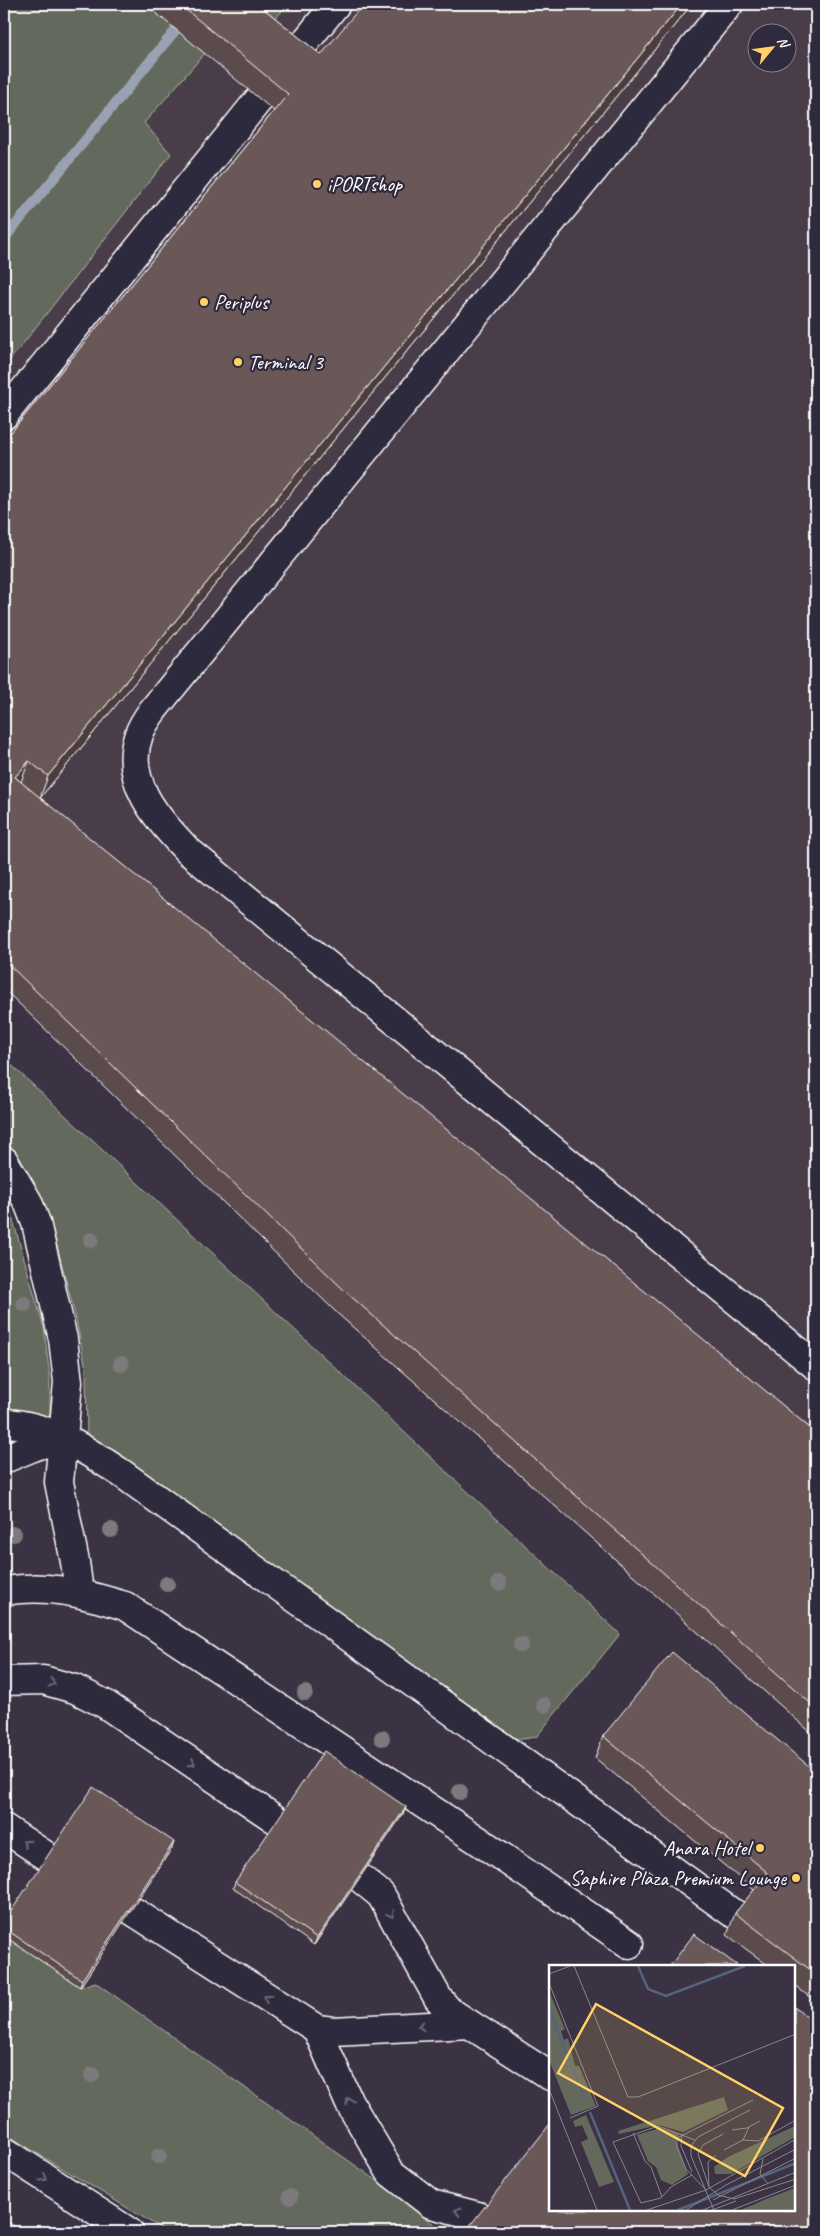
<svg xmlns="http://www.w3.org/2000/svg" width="820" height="2236" font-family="Caveat,sans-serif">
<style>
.built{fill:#493e4a;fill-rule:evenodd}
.green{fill:#64695b;stroke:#b2b4ad}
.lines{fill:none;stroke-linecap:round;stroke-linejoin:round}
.stream{stroke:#98a2b2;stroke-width:10}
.minor-casing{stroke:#fff;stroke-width:31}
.minor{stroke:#2f2a3d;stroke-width:28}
.tram{stroke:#fff;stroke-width:1}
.tree{fill:#7c7a7d}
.wall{fill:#5c4c4d;stroke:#fff}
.shaded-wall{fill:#4b3e3e;stroke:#fff}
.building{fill:#6b5859;stroke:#fff}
.oneway{stroke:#6d6a77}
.poi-dot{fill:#ffd166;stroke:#2f2a3d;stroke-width:2}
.labels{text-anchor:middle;stroke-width:4.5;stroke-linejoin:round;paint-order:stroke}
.poi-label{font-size:21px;fill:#fff;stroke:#2f2a3d;text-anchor:start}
.inset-river{fill:none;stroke:#54647e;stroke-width:2.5}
.inset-road{fill:none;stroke:#89858e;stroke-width:1}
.view{fill:#ffd166;fill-opacity:0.15;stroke:#ffd166;stroke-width:2.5}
.inset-edge{fill:none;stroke:#fff;stroke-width:2.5}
</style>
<rect width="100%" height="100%" fill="#3b3343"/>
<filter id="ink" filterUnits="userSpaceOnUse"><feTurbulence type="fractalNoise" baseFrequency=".02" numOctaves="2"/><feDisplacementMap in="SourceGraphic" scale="10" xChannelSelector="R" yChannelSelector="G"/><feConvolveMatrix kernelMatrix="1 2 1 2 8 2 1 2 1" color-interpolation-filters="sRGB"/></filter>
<g filter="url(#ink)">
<!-- built -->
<path class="built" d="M 4,4 L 816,4 L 816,1737 L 4,989 ZM 758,32 L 788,32 L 788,62 L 758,62 Z"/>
<!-- green -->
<g class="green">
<polygon points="4,4 288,4 235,66 206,52 144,123 171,154 4,368"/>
<path d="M 4,1058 L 620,1634 L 537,1736 C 525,1740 517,1740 504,1735 L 87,1442 L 86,1369 L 75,1315 L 53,1230 L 36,1188 L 4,1147 Z"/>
<polygon points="4,1202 11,1213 44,1328 50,1378 50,1414 48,1419 4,1414"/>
<polygon points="4,1936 80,1987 95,1982 403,2199 443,2232 167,2232 4,2133"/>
</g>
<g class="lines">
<!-- stream -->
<polyline class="stream" points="4,239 197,4"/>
<defs>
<g id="minor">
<path d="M 729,4 L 153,710 C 148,717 142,726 139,734 C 122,781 157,818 187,850 L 816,1366"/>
<polyline points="4,415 336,4"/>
<polyline points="4,1161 28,1202 36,1223 63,1339 68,1382 59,1482 75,1562 79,1592"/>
<path d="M 4,1423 C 48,1424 88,1451 124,1475 L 731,1912 L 741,1917"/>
<polyline points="4,1459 38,1445 64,1439"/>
<path d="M 4,1591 C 50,1584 82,1593 125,1606 L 479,1841 L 629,1944"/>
<polyline points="4,1681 43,1680 75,1689 105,1704 278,1821"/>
<polyline points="4,1828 48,1857"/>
<polyline points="360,1878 381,1895 438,1998 449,2011 550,2076"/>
<polyline points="131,1910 317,2029 333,2031 469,2024"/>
<polyline points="317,2029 349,2102 391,2173 431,2204 478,2216 502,2232"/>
<polyline points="4,2151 129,2232"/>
</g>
</defs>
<!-- minor casing -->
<use href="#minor" class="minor-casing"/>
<!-- minor -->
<use href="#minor" class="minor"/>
<!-- tram -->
<polyline class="tram" points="4,2219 23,2232"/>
</g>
<!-- trees -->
<g class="tree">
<circle cx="91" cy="1240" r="8"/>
<circle cx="24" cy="1304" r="8"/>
<circle cx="121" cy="1364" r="8"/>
<circle cx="111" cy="1530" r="8"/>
<circle cx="14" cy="1534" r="8"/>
<circle cx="499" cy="1583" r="8"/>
<circle cx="167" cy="1584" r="8"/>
<circle cx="521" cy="1645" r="8"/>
<circle cx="305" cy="1693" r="8"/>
<circle cx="544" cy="1705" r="8"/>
<circle cx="382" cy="1738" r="8"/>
<circle cx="460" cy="1792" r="8"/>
<circle cx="92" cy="2075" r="8"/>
<circle cx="159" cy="2156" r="8"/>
<circle cx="290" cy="2197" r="8"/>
</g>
<!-- wall -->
<g class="wall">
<polygon points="145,4 258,4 321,55 692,4 40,798 816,1433 816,1737 338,1314 4,989 4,441 274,111"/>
<polygon points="603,1736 816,1772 816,2002 794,1985 794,1966 769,1966 727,1935 735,1913 754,1890 595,1758"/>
<polygon points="406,1807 403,1814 314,1945 233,1888 235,1882"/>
<polygon points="172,1848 80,1987 4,1936 4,1922"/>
<polygon points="468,2228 816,2232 467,2232"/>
</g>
<!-- shaded-wall -->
<g class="shaded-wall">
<polygon points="682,4 692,4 40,798 48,776"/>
<polygon points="29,761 21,782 15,777"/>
<polygon points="406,1807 403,1814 314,1945 317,1938"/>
<polygon points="174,1842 172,1848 80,1987 82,1980"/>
</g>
<!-- building -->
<g class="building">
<polygon points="179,4 258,4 321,55 363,4 682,4 48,776 29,761 15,777 713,1347 816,1433 816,1708 346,1292 4,960 4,441 288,94"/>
<polygon points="672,1652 816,1772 816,1974 735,1913 768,1873 603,1736"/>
<polygon points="324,1751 406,1807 317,1938 235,1882"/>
<polygon points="93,1787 174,1842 82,1980 4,1928 4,1922"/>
<polygon points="694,1934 738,1966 670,1966"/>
<polygon points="794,2007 816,2023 816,2232 475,2232 468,2228 550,2124 550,2210 794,2210"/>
</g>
<!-- one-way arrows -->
<defs><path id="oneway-chevron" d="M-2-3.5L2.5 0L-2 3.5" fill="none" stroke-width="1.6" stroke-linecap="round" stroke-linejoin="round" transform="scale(1.25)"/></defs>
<g class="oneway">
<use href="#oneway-chevron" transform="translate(52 1683) rotate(15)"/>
<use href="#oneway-chevron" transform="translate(192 1763) rotate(34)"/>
<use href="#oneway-chevron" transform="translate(26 1843) rotate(-147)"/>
<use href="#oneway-chevron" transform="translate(391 1914) rotate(61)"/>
<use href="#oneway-chevron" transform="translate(267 1998) rotate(-147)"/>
<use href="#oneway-chevron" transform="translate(421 2026) rotate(177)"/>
<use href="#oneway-chevron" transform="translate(349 2101) rotate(-117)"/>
<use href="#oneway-chevron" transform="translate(44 2178) rotate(32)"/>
<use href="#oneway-chevron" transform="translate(458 2211) rotate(-165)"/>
</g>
</g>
<!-- markers -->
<g class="poi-dot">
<circle cx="317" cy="184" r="5"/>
<circle cx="204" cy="302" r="5"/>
<circle cx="238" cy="362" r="5"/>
<circle cx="760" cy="1848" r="5"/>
<circle cx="796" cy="1878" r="5"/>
</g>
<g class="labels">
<!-- poi labels -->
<g class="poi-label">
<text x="327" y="191">iPORTshop</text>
<text x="214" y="309">Periplus</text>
<text x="248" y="369">Terminal 3</text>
<text x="750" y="1855" text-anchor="end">Anara Hotel</text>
<text x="786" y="1885" text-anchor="end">Saphire Plaza Premium Lounge</text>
</g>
</g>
<!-- overview -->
<g transform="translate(549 1965)">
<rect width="246" height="246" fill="#3b3343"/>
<path d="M 0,26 L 16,64 L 12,66 L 15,75 L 19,73 L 26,101 L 30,101 L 47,141 L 22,150 L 0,95 ZM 175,132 L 179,145 L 134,167 L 110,160 L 70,169 L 69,166 ZM 37,150 L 65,217 L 50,222 L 32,177 L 39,174 L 33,160 L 26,162 L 24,156 ZM 246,161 L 246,172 L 182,209 L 166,209 L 165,202 L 179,192 ZM 111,163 L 130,169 L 127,175 L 139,209 L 123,220 L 112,215 L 107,202 L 99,196 L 88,170 ZM 246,223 L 246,245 L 192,245 L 217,234 Z" fill="#64695b"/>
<path class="inset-river" d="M 89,1 L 99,24 L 117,31 L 196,1M 0,44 L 36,135M 41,147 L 81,245M 129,245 L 247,198"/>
<path class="inset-road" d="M 25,1 L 79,132 L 89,132 L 247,69M 0,9 L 21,1M 0,18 L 49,141 L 21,153M 0,124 L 48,245M 183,165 L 198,163 L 211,156M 84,168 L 96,196 L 102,202 L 113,232M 133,169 L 132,181 L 143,207M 174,169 L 154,180 L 149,189 L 160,222 L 169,230 L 185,234 L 247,214M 194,175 L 209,176 L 247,155M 175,185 L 194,175 L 200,162M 214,194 L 211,209 L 219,219M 143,210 L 122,222 L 112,233 L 92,238 L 64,177 L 109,161 L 146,175M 160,222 L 159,197 L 167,190M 157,225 L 137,204 L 128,183 L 128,173 L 204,135M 164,235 L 247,193M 98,245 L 157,225 L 247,174M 137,245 L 177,220 L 247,184M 154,245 L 247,207M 163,245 L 187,236M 165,245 L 142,191 L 142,181 L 149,172 L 201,145M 183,245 L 247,220"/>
<path class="view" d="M 47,39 L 234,143 L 196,211 L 9,108 Z"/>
<rect width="246" height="246" class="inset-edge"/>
</g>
<!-- margin -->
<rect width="820" height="2236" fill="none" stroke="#2f2a3d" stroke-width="20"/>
<rect x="10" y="10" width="800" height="2216" fill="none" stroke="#fff" stroke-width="2" filter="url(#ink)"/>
<!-- north arrow -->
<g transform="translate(772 48) rotate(61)"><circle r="24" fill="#2f2a3d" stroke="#827f8b"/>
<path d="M0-4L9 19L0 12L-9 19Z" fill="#ffd166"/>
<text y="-8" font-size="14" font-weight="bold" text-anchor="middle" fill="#ffffff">N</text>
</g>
</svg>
